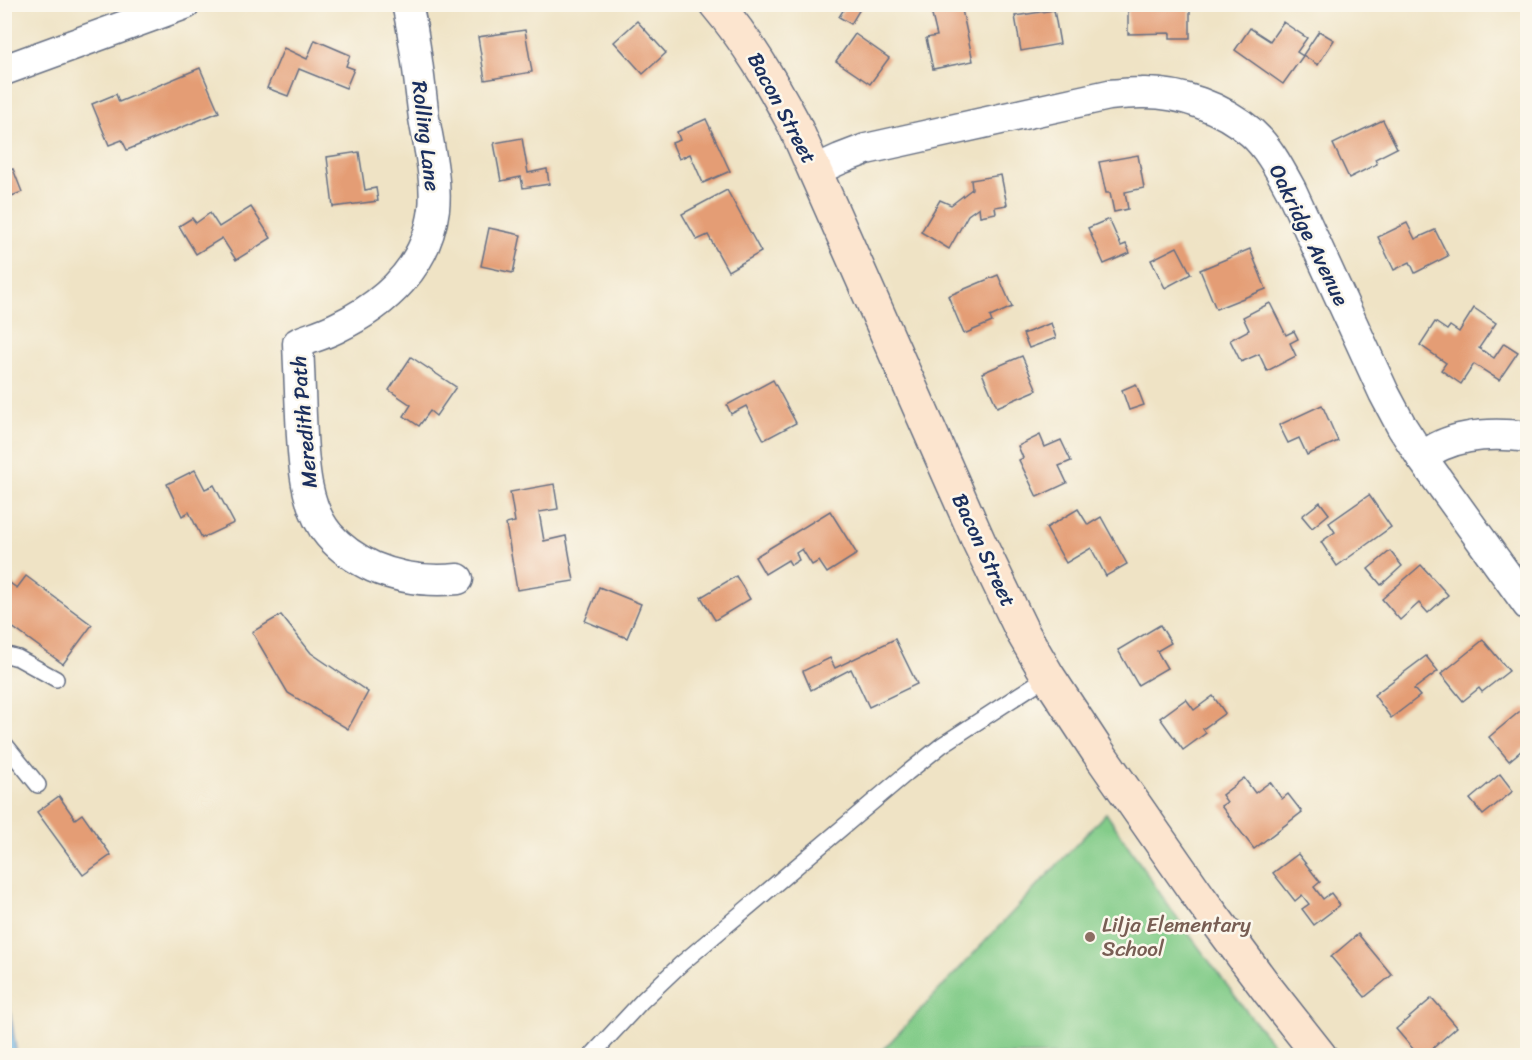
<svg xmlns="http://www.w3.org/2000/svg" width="1532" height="1060" font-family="Sriracha,sans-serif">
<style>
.green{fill:#83cc89;stroke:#4f7e74;stroke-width:1.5}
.water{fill:#6ab1e1;stroke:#4270a0;stroke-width:1.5}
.building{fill:#e49d74}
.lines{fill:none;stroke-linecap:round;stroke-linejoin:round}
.lane-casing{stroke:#656e82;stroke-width:18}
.street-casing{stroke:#656e82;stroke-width:33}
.secondary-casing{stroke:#656e82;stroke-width:36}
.lane{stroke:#fff;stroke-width:15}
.street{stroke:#fff;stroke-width:30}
.secondary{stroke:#fce5cf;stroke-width:33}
.education-dot{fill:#8d6e63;stroke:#fbf7ec;stroke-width:2}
.labels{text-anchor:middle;stroke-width:5;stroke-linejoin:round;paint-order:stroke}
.street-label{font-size:21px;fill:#1b2f5e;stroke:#fbf7ec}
.education-label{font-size:21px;fill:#785e54;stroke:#fbf7ec;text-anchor:start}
</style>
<rect width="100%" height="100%" fill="#fbf7ec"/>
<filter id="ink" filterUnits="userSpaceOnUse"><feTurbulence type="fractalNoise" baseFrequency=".0167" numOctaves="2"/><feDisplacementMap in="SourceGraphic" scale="12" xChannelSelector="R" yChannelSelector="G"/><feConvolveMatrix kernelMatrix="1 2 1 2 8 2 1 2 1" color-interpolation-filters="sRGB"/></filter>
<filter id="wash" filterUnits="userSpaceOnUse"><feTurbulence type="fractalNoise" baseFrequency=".008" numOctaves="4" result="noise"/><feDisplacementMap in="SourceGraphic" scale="24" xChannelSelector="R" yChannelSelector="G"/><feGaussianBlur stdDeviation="1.35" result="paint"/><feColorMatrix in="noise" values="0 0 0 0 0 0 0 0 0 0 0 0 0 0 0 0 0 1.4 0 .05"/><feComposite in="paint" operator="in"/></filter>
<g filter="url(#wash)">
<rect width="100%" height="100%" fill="#efe3c5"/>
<!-- green -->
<polygon class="green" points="1106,813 1174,914 1244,1008 1282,1055 878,1055"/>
<!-- water -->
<polygon class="water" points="5,997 9,1004 16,1050 18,1055 5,1055"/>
<g id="blocks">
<!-- building -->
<g class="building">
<polygon points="847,4 863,4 851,24 839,17"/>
<polygon points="1128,4 1190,4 1190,38 1170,38 1170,33 1128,34"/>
<polygon points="961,5 973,61 933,69 926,38 937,36 931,11"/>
<polygon points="1054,10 1060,44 1021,51 1015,16"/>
<polygon points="637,21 666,53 643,74 614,42"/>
<polygon points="1283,22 1307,38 1297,52 1303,56 1283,84 1235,50 1250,28 1270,41"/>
<polygon points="525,30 532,72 485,80 478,37"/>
<polygon points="1319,31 1334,40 1318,65 1303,55"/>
<polygon points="855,34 889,58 870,84 836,61"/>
<polygon points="315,40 350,55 346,66 354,69 346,88 299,69 288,96 267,88 284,48 307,59"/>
<polygon points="200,68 219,112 127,150 122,140 109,145 92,104 116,94 119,102"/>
<polygon points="706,119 730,171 703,183 690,154 679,159 672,143 680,140 677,132"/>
<polygon points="1383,120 1397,148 1375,159 1377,164 1349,178 1333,144"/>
<polygon points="522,138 528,173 547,169 549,184 523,188 521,177 501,181 494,143"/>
<polygon points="359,152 365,190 376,188 378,201 333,207 327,157"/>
<polygon points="1138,155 1144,188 1125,192 1128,209 1114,212 1110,193 1106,193 1099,162"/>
<polygon points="13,169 22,192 9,197 4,186 4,172"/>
<polygon points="1001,175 1007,205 995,207 996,213 980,216 979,207 968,215 949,249 921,232 940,200 951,205 972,189 971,180"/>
<polygon points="727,190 761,252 728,271 708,235 697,240 682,214"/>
<polygon points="251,207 271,238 236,260 222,238 196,254 179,226 192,218 196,223 210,213 219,227"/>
<polygon points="1109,219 1121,246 1126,244 1130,253 1104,264 1088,228"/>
<polygon points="1407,223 1415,239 1435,230 1448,256 1415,273 1410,262 1394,270 1378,237"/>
<polygon points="489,228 521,235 513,273 481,266"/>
<polygon points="1177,247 1191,274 1165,288 1151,260"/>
<polygon points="1250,249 1266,289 1216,309 1200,270"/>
<polygon points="998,275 1012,307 990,317 992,322 964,334 948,296"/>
<polygon points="1270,303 1286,335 1294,331 1298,339 1290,343 1296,356 1267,371 1259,354 1241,362 1230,340 1249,330 1243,317"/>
<polygon points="1474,308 1496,323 1479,348 1494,358 1504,343 1518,352 1499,380 1474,364 1461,384 1441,370 1446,363 1420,345 1435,322 1447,330 1450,326 1459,332"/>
<polygon points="1051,323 1056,338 1029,348 1023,334"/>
<polygon points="1022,356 1037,390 997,407 982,373"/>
<polygon points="411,357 456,387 436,416 430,411 419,426 404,416 411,405 389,390"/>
<polygon points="773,380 796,423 764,440 746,406 731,414 727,405"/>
<polygon points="1136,384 1144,405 1129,410 1122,390"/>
<polygon points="1322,405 1338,441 1307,455 1299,438 1288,443 1279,425"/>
<polygon points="1040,435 1045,447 1061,440 1071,461 1059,466 1067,483 1037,497 1019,460 1023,458 1018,446"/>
<polygon points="195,470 205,489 214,485 234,523 202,538 189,512 182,516 167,484"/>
<polygon points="554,484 558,509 539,512 544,541 566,536 574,581 517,590 506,524 515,522 510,492"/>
<polygon points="1369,495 1391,527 1337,566 1321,542 1335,532 1329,523"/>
<polygon points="1320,502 1329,514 1312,528 1302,516"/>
<polygon points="1078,509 1088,525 1101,517 1127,564 1106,576 1091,548 1066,563 1046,528"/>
<polygon points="830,511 857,554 827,573 819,561 812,565 802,549 796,553 799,560 791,565 788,560 765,574 755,557"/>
<polygon points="1390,551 1402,566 1381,585 1368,569"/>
<polygon points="1421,565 1448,595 1428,613 1419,603 1400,620 1382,599"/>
<polygon points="26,576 92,625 63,664 4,621 4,579 17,588"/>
<polygon points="736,576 750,599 715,620 701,597"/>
<polygon points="599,587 641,604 627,638 585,621"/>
<polygon points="281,615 311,653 368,692 348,729 288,693 252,632"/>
<polygon points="1160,625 1171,643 1157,651 1167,668 1138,685 1118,650"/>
<polygon points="895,639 917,684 869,707 851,669 811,690 803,671 830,658 835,668"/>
<polygon points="1483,640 1509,671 1482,692 1479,688 1463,701 1441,674"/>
<polygon points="1426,656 1438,671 1414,689 1420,696 1391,718 1374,695"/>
<polygon points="1213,696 1225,713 1203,729 1206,733 1183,750 1160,718 1186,699 1194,710"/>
<polygon points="1525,707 1528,710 1528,745 1509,761 1489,737"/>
<polygon points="1500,774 1513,791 1483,815 1470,799"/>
<polygon points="1244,778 1255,793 1270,782 1282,799 1288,794 1302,812 1254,849 1221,806 1227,802 1222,795"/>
<polygon points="59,796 75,819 82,814 111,855 83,875 37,812"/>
<polygon points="1298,854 1320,882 1314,887 1323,899 1331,893 1340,905 1314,925 1302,909 1309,904 1302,895 1295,901 1273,873"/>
<polygon points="1358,934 1392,975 1365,997 1331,957"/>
<polygon points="1432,998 1457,1027 1424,1056 1419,1056 1396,1029"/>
</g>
</g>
</g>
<g filter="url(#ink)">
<use href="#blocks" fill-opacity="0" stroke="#656e82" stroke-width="1.5"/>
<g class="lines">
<defs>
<g id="lane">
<polyline points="4,654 18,658 56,679"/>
<polyline points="4,743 38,785"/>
<polyline points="591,1056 642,1001 681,964 907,773 942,745 1048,676"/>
</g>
<g id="street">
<path d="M 407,4 C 416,41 419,80 424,118 C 429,147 437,180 434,209 C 427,266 386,304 336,328 C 324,334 310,338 298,343 C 299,367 300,392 301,416 C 303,454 303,505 329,535 C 341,549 356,559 373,567 C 401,579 428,582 458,579"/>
<polyline points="4,70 185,4"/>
<path d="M 816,170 L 840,159 L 866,149 L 1109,95 C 1120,94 1131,93 1141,93 C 1180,92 1222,107 1252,133 C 1269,148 1280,170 1291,190 L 1384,393 L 1402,427 L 1422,458 L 1528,605"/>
<path d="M 1422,458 C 1428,453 1435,448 1442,445 C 1469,433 1499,433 1528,437"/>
</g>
<path id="secondary" d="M 716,4 C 748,42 771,81 794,124 L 979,542 L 1023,633 L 1048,676 L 1098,752 L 1199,897 L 1268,990 L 1320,1056"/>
</defs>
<!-- lane casing -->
<use href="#lane" class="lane-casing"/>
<!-- street casing -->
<use href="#street" class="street-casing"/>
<!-- secondary casing -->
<use href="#secondary" class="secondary-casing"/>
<!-- lane -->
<use href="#lane" class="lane"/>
<!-- street -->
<use href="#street" class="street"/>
<!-- secondary -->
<use href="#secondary" class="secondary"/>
</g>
</g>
<!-- markers -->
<circle class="education-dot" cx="1090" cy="937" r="6"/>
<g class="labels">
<!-- street labels -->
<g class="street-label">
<text transform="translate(782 108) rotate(62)" y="7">Bacon Street</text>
<text transform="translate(426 136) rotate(83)" y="7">Rolling Lane</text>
<text transform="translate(1309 235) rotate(64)" y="7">Oakridge Avenue</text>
<text transform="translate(304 422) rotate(-95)" y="7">Meredith Path</text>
<text transform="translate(984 550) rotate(65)" y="7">Bacon Street</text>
</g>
<!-- education labels -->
<g class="education-label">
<text x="1102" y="932">Lilja Elementary<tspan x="1102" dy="24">School</tspan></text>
</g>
</g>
<!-- margin -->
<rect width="1532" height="1060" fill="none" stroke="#fbf7ec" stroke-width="24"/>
</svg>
